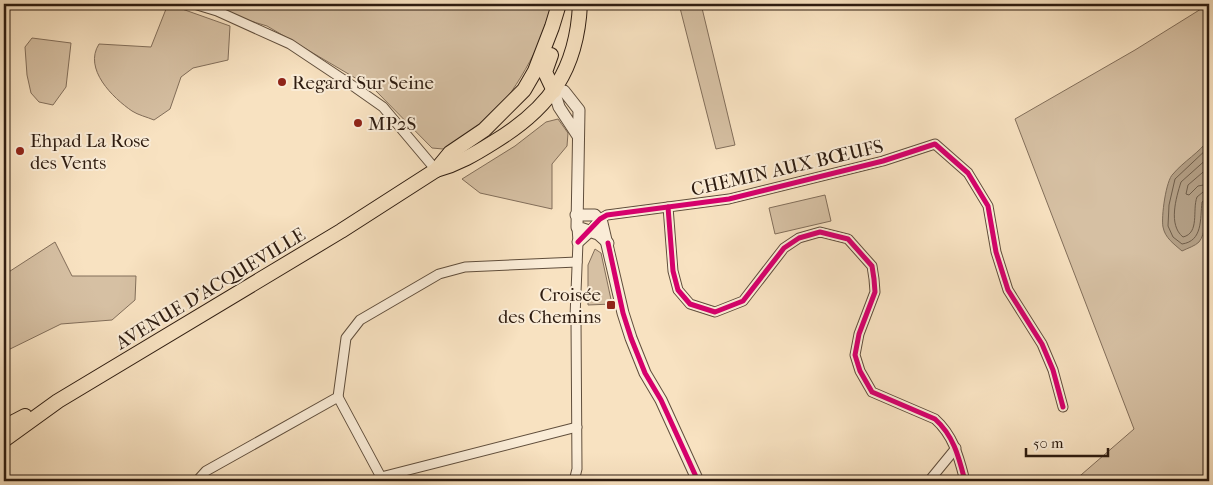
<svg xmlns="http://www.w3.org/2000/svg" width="1213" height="485" font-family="'IM FELL French Canon',serif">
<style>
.green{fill:#d6c0a3;stroke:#826e5a}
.water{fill:#b39f85;stroke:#7e6b56}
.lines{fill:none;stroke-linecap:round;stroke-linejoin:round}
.shore{stroke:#705e4a;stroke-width:1}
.minor-casing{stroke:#604e3c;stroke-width:11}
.tertiary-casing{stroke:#604e3c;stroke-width:13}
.primary-casing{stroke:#2e1c10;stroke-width:16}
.minor{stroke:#faecd7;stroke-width:9}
.tertiary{stroke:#faecd7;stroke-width:11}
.primary{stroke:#f8e2c1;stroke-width:14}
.cycleway-casing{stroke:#faecd7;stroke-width:8}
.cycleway{stroke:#d6006c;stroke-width:5}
.poi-dot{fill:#8f2418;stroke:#faecd7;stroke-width:2}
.labels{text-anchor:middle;stroke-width:4;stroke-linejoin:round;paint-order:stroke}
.poi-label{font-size:19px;fill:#2e1c10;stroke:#faecd7;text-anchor:start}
.street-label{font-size:19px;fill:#2e1c10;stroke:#faecd7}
</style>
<rect width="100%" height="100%" fill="#f8e2c1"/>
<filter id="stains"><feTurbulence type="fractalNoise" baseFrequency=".004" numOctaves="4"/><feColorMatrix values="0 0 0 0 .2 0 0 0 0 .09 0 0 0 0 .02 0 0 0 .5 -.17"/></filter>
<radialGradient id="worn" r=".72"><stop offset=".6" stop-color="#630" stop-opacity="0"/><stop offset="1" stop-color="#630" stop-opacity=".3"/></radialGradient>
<!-- green -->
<g class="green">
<path d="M 168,4 L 230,26 L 228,60 L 193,68 L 181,77 L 170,109 L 154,120 C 147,117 138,115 132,111 C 113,98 83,69 99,44 L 151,47 Z"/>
<path d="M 194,4 L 552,4 C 549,32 515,93 494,113 C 480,127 460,139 443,149 L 432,148 L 374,89 L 267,26 Z"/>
<polygon points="679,4 701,4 735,145 716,149"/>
<polygon points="1209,4 1209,481 1074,481 1134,429 1015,119 1135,50"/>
<polygon points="32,38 71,43 66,87 53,105 39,102 31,93 27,75 25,47"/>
<polygon points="558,119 568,133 567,146 552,164 552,209 480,193 462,179 515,146 546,122"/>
<polygon points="825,195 831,221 775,234 769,208"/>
<polygon points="55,242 72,276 136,276 135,300 112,320 61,324 4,352 4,275"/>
<polygon points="595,249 601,253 612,304 588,305 588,265"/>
</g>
<!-- water -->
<path class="water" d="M 1209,139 C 1209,159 1211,228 1199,242 C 1195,246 1188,248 1182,251 C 1174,244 1165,238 1163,227 C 1161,217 1166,180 1173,174 C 1184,161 1199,153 1209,139 Z"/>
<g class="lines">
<!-- shore -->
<g class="shore">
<path d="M 1209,147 L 1175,179 L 1169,205 L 1168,226 L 1173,237 L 1182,244 C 1203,241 1200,219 1202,202 L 1209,197"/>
<path d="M 1209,157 L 1181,182 C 1176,198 1168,225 1183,237 C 1200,233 1192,210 1197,197 L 1203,192 L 1209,191"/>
<polyline points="1209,167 1188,185 1186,194 1189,195 1198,186 1209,184"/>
</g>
<defs>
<g id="minor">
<polyline points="194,4 217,11 290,44 356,88 383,107 436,170"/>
<path d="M 668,207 L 673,271 L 678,290 L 690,304 L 715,312 L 743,301 L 784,248 L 799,238 L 820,232 L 848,239 L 872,266 L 874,279 L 875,292 L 859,334 L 855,355 L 860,371 L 872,392 L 935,419 C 954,436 959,458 965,481"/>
<polyline points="590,231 600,219 607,215 729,199 883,161 935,144 968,173 988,206 996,252 1008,290 1042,344 1053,370 1063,407"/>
<polyline points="338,397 381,477"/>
<polyline points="197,481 206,471 338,397 346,338 360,320 439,274 465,267 577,262"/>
<polyline points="379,481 381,477 577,427"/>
<polyline points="574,481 577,469 576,320 575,317 578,242 577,227"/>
<polyline points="929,481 956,448"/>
</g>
<g id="tertiary">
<polyline points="578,136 559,107 554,91 564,91 579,110 577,227 598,234 608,243"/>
<polyline points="576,215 595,215 602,223 623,313 631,338 645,373 661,400 698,481"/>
<polyline points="578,242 590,231"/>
</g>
<g id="primary">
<polyline points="551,55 545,72 554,91"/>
<path d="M 436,170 C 458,164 475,154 494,142 C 550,108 577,70 580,4"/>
<polyline points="4,427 25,416"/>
<polyline points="4,440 58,401 341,231 436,170 450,153 484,130 524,90 535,71 552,27 559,4"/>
</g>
</defs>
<!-- minor casing -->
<use href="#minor" class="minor-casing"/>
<!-- tertiary casing -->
<use href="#tertiary" class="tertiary-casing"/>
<!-- primary casing -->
<use href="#primary" class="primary-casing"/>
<!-- minor -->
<use href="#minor" class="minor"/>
<!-- tertiary -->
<use href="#tertiary" class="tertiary"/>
<!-- primary -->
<use href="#primary" class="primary"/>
<defs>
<g id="cycleway">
<path d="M 668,207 L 673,271 L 678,290 L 690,304 L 715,312 L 743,301 L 784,248 L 799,238 L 820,232 L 848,239 L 872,266 L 874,279 L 875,292 L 859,334 L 855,355 L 860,371 L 872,392 L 935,419 C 954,436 959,458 965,481"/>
<polyline points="578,242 600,219 607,215 729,199 883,161 935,144 968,173 988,206 996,252 1008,290 1042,344 1053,370 1063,407"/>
<polyline points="608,243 623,313 631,338 645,373 661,400 698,481"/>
</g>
</defs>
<!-- cycleway casing -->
<use href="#cycleway" class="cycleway-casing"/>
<!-- cycleway -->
<use href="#cycleway" class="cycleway"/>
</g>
<!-- markers -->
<g class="poi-dot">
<circle cx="282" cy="82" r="5"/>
<circle cx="358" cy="123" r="5"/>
<circle cx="20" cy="151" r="5"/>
<rect x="606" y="300" width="10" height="10" rx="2.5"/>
</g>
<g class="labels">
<!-- poi labels -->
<g class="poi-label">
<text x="292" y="89">Regard Sur Seine</text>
<text x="368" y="130">MP2S</text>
<text x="30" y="147">Ehpad La Rose<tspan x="30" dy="22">des Vents</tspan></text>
<text x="601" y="301" text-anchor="end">Croisée<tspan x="601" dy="22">des Chemins</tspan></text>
</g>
<!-- street labels -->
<g class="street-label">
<text transform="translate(787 167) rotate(-13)" y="7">CHEMIN AUX BŒUFS</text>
<text transform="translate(210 288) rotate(-31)" y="7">AVENUE D'ACQUEVILLE</text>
</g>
</g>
<!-- margin -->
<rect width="1213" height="485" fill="none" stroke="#f8e2c1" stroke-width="20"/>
<rect x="5" y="5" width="1203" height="475" fill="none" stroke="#2e1c10" stroke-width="2.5"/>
<rect x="10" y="10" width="1193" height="465" fill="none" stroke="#2e1c10"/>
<!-- scale -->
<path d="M1026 448v8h82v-8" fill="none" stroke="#2e1c10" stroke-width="2.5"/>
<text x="1033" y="448" font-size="15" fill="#2e1c10" stroke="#faecd7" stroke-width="4" paint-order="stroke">50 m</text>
<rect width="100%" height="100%" filter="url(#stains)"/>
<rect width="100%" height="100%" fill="url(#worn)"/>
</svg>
